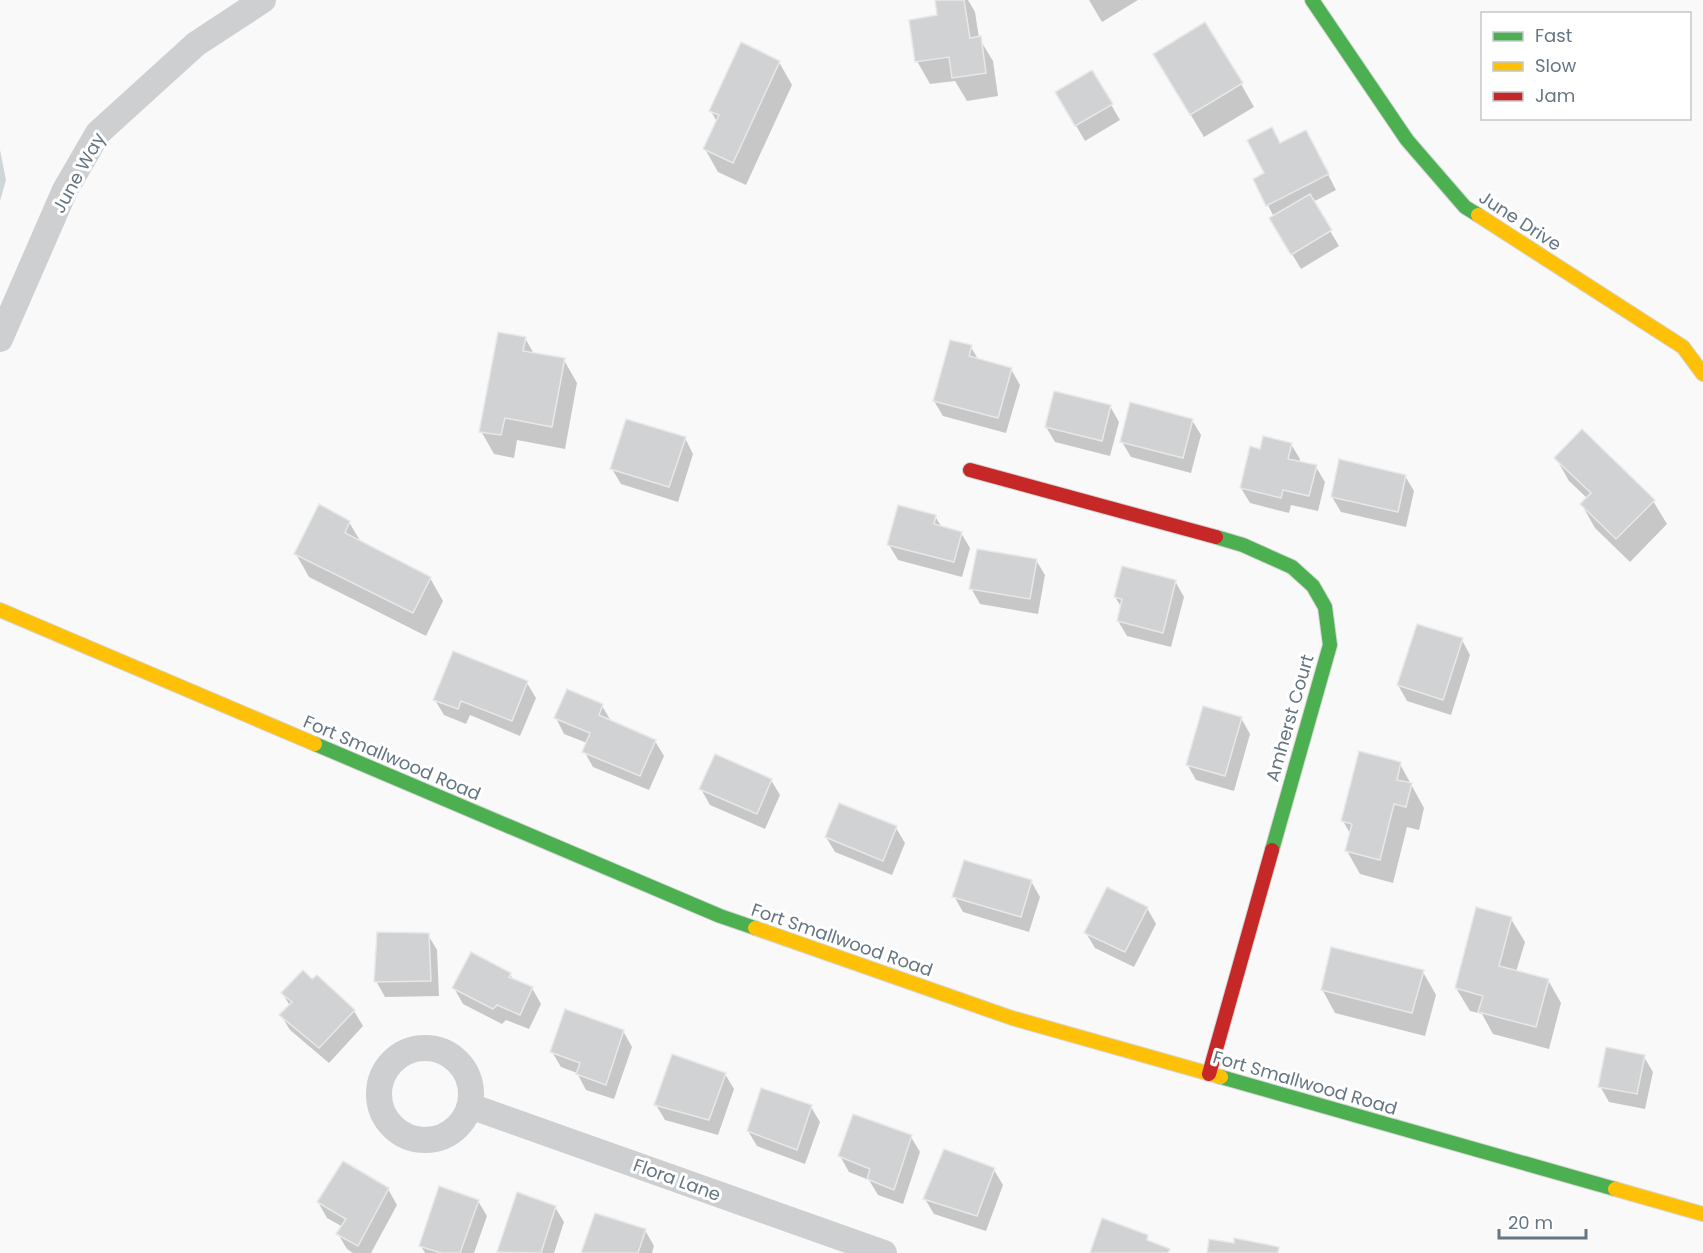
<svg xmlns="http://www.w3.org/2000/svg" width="1703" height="1253" font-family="Poppins,sans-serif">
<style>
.water{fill:#ced6d9}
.shadow{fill:#0003}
.building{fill:#d0d2d3;stroke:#e8e8e8;stroke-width:1.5}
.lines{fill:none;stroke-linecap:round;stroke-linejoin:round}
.fast-casing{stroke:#d5d6d7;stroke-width:16}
.slow-casing{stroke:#d5d6d7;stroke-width:16}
.jam-casing{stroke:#d5d6d7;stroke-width:16}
.street{stroke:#cecfd0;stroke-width:26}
.fast{stroke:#4caf50;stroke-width:14}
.slow{stroke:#ffc107;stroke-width:14}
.jam{stroke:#c62828;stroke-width:14}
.labels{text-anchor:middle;stroke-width:6;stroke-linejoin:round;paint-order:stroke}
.street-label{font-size:18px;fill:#657683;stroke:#fff}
</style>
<rect width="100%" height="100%" fill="#f9f9f9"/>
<!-- water -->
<polygon class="water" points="0,150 6,180 0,201"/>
<!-- shadow -->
<g class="shadow">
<polygon points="936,0 968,0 975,12 979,38 993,61 998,96 967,101 955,81 930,84 917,61 939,16"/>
<polygon points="1089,0 1138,0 1102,22"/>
<polygon points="779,62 792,85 746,185 718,172 705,149 717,122 711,111"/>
<polygon points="1092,72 1120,120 1085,141 1057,93"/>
<polygon points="1168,77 1241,84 1254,107 1204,137"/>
<polygon points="1280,145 1314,147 1336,190 1313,202 1339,246 1301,269 1271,219 1274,217 1255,180 1266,174"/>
<polygon points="525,338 534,354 564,360 577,383 565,449 517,440 514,458 494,454 481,431"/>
<polygon points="971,347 979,361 1011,369 1020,385 1006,433 943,416 934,401"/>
<polygon points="1110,406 1119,422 1110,456 1055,442 1046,427"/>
<polygon points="1192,420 1201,435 1191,473 1131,457 1122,442"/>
<polygon points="685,438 693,454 678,502 621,484 612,469"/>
<polygon points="1291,444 1300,459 1299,463 1316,467 1325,482 1318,511 1291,505 1289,513 1250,503 1241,488"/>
<polygon points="1556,458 1653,501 1667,524 1630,562 1595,528 1582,505 1588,499 1569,481"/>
<polygon points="1405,476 1414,491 1406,527 1341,512 1332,497"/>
<polygon points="935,516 942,528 961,533 970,548 962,577 898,560 889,545"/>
<polygon points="349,522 362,544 430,578 443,601 426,636 309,577 296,554"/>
<polygon points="1036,560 1045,575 1038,614 980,604 971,588"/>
<polygon points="1175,581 1184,597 1171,647 1127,636 1118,621 1122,608 1115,597"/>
<polygon points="1462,640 1470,655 1451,715 1407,701 1398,685"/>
<polygon points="527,683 536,698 520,736 470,715 466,724 444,715 435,700"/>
<polygon points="602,706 611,721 655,741 664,756 649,790 593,767 584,751 587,743 564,734 556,718"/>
<polygon points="1241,718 1250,734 1234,791 1196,780 1187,764"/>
<polygon points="1400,764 1424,808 1419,830 1407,827 1393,883 1360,874 1347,851 1351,835 1343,821"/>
<polygon points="771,780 780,795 765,829 710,805 701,789"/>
<polygon points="896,828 905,843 892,875 835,852 826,837"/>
<polygon points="1031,881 1040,897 1029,932 963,912 954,896"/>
<polygon points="1147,908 1156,924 1134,967 1095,948 1086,933"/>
<polygon points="1511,919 1525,942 1516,972 1548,980 1561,1003 1549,1049 1493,1034 1482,1014 1470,1011 1456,988"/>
<polygon points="428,935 437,950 439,996 385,997 376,981"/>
<polygon points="1423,972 1436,995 1425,1036 1335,1013 1322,989"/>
<polygon points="510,974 514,981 532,988 541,1004 529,1029 506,1020 502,1024 463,1004 454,988"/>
<polygon points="312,982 354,1011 363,1026 329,1063 290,1030 281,1015 290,1006 283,994"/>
<polygon points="623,1031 632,1047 614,1099 586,1090 577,1073 561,1067 552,1052"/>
<polygon points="1644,1057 1653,1072 1645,1109 1609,1102 1600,1086"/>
<polygon points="725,1074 734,1089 718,1135 665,1120 656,1105"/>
<polygon points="811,1107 820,1122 805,1164 757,1146 748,1131"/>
<polygon points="911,1137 920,1152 903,1204 878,1195 869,1180 849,1172 840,1156"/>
<polygon points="994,1170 1003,1185 986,1231 934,1214 925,1199"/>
<polygon points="388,1189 397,1205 371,1253 353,1253 347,1249 338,1234 343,1227 327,1218 318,1202"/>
<polygon points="478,1201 487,1216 474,1253 425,1253 421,1246"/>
<polygon points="555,1207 564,1222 554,1253 499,1253"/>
<polygon points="645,1230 654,1246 652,1253 583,1253"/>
</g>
<!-- building -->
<g class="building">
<polygon points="935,0 964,0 970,38 981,36 986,73 952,78 949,57 915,62 909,20 937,15"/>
<polygon points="1205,22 1243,83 1190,115 1153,54"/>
<polygon points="741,42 780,61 733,163 703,149 719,115 709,111"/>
<polygon points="1092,70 1113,104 1075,126 1055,92"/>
<polygon points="1272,127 1280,143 1306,130 1329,174 1266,206 1253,179 1264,173 1247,140"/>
<polygon points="1310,194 1332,230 1291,255 1269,218"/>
<polygon points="498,332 526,337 523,351 565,358 552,427 505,418 501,435 479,432"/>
<polygon points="950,340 972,345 969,356 1012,368 998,418 933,401"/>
<polygon points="1054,391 1111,405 1102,441 1045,427"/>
<polygon points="1130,402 1193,419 1183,458 1120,442"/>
<polygon points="626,419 686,437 669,487 610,469"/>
<polygon points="1582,429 1655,500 1616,539 1580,504 1591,493 1554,458"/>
<polygon points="1263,436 1292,443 1288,459 1317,465 1309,496 1283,490 1281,498 1240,488 1250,446 1260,449"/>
<polygon points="1339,459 1406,475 1398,512 1331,497"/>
<polygon points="319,504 350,521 345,533 431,577 413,613 294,554"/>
<polygon points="898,505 936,515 934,524 962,532 954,562 887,545"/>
<polygon points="977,549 1037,559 1030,599 969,589"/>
<polygon points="1122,566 1176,580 1163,633 1117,621 1122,599 1114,597"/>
<polygon points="1417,624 1463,638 1443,700 1397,685"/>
<polygon points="453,651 528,681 512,721 461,701 458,709 433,700"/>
<polygon points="567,689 603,704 599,715 656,740 640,776 582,752 590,733 554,718"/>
<polygon points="1203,706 1242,717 1225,776 1186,765"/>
<polygon points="1359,751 1401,762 1397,780 1412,783 1406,807 1394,804 1380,860 1345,851 1352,824 1341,821"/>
<polygon points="715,754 772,779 757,814 699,789"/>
<polygon points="839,803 897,826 883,861 825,837"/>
<polygon points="964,860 1032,880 1021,917 952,897"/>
<polygon points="1107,887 1148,907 1125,952 1084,933"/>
<polygon points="1476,907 1512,917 1499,966 1549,979 1536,1027 1478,1012 1483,996 1455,988"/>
<polygon points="377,932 429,933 431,981 374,982"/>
<polygon points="1331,947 1424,970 1412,1013 1321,990"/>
<polygon points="471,952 511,973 509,977 533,987 520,1015 497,1005 493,1009 452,988"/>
<polygon points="303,970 312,979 317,975 355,1010 319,1048 279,1015 292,1002 281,993"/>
<polygon points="565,1009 624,1030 606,1085 576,1074 580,1063 550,1052"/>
<polygon points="1606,1047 1645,1055 1637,1094 1598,1087"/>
<polygon points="672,1054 726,1073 709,1120 654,1105"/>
<polygon points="761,1088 812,1105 797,1150 747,1131"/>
<polygon points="853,1114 912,1135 894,1190 867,1179 870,1169 838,1156"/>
<polygon points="944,1149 995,1168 977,1216 923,1199"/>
<polygon points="343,1161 389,1188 358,1246 336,1234 346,1219 317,1202"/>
<polygon points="439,1186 479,1200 460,1253 441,1253 419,1246"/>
<polygon points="517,1192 556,1206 541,1253 497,1252"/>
<polygon points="595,1213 646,1229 638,1253 581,1253"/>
<polygon points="1102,1218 1148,1235 1147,1240 1170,1249 1168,1253 1090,1253"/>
<polygon points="1234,1238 1279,1247 1278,1253 1207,1253 1209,1239 1234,1243"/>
</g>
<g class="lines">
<defs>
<g id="fast">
<polyline points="1312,0 1407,140 1465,207 1478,215"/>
<polyline points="1216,537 1243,545 1292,567 1313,586 1325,607 1330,645 1272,850"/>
<polyline points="315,744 720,916 755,928"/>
<polyline points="1221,1077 1615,1189"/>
</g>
<g id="slow">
<polyline points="1478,215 1683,347 1703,374"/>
<polyline points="0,610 315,744"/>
<polyline points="755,928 1012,1018 1221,1077"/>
<polyline points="1615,1189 1703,1214"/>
</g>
<g id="jam">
<polyline points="970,470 1216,537"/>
<polyline points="1209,1074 1272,850"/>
</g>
</defs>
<!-- fast casing -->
<use href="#fast" class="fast-casing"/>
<!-- slow casing -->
<use href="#slow" class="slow-casing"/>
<!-- jam casing -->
<use href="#jam" class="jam-casing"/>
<!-- street -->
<g class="street">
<polyline points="0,339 65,190 98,133 196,44 263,0"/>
<circle cx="425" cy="1094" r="46"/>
<polyline points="470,1106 884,1253"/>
</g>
<!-- fast -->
<use href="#fast" class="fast"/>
<!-- slow -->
<use href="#slow" class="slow"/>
<!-- jam -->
<use href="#jam" class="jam"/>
</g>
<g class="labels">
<!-- street labels -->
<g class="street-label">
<text transform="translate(79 173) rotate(-61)" y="6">June Way</text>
<text transform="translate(1520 221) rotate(33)" y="6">June Drive</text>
<text transform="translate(1290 718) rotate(-74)" y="6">Amherst Court</text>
<text transform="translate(392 758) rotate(23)" y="6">Fort Smallwood Road</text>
<text transform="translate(842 940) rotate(19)" y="6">Fort Smallwood Road</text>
<text transform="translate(1305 1083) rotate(16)" y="6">Fort Smallwood Road</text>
<text transform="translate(677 1180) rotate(20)" y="6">Flora Lane</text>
</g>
</g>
<!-- legend -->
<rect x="1481" y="12" width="210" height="108" fill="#ffffff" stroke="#c1c8cd" stroke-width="1.5"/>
<rect x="1493" y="32" width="30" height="9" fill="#4caf50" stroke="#c1c8cd" stroke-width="1.5"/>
<text x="1535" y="42" font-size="18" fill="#657683">Fast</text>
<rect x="1493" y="62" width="30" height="9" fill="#ffc107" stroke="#c1c8cd" stroke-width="1.5"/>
<text x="1535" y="72" font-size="18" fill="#657683">Slow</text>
<rect x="1493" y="92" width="30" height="9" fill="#c62828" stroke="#c1c8cd" stroke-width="1.5"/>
<text x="1535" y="102" font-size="18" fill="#657683">Jam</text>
<!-- scale -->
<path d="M1499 1229v9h87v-9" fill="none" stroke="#657683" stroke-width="3"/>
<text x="1508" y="1229" font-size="18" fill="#657683" stroke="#ffffff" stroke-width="4.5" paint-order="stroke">20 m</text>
</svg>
